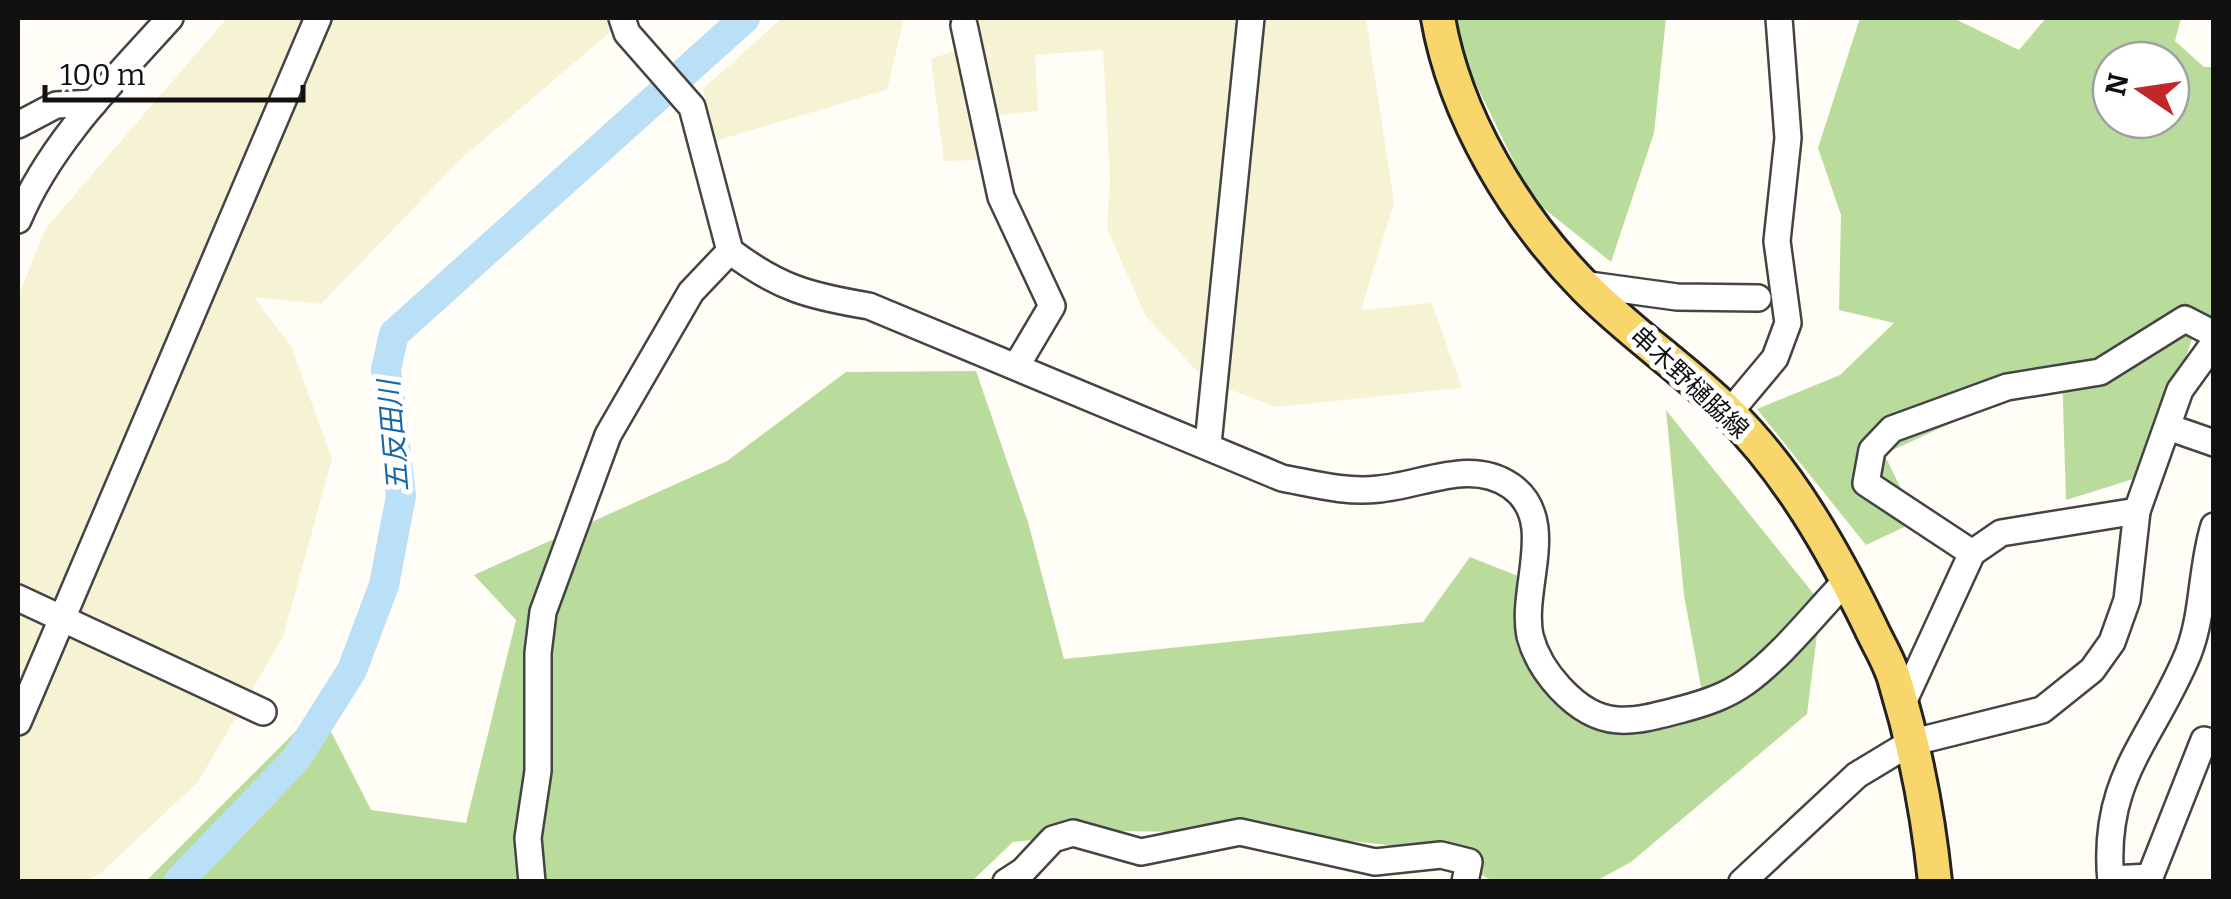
<svg xmlns="http://www.w3.org/2000/svg" width="2231" height="899" font-family="Bitter,'Noto Sans JP',serif">
<style>
.farmland{fill:#f6f3d4}
.forest{fill:#b9dc9c;fill-rule:evenodd}
.lines{fill:none;stroke-linecap:round;stroke-linejoin:round}
.river{stroke:#b9e0f7;stroke-width:30}
.minor-casing{stroke:#444;stroke-width:30}
.major-casing{stroke:#222;stroke-width:38}
.minor{stroke:#fff;stroke-width:25}
.major{stroke:#f9d66b;stroke-width:32}
.labels{text-anchor:middle;stroke-width:10;stroke-linejoin:round;paint-order:stroke}
.street-label{font-size:25px;fill:#111;stroke:#fff}
.water-label{font-size:28px;font-style:italic;fill:#1768a6;stroke:#fff}
</style>
<rect width="100%" height="100%" fill="#fffdf5"/>
<!-- farmland -->
<g class="farmland">
<polygon points="227,18 610,18 614,29 461,159 321,304 254,297 291,346 332,459 283,637 198,782 101,873 85,881 18,882 18,297 46,228"/>
<polygon points="782,18 904,18 887,90 715,141 703,89"/>
<polygon points="959,18 1366,18 1394,203 1361,310 1432,303 1462,388 1275,407 1205,380 1145,315 1107,228 1110,179 1103,50 1035,55 1038,111 988,116 981,160 944,161 931,59 966,47"/>
</g>
<!-- forest -->
<g class="forest">
<polygon points="1454,18 1666,18 1654,133 1611,262 1532,199 1456,43"/>
<path d="M 1860,18 L 1953,18 L 2019,50 L 2046,18 L 2181,18 L 2175,41 L 2204,67 L 2213,67 L 2213,317 L 2197,324 L 2146,475 L 2066,500 L 2062,372 L 1884,454 L 1917,521 L 1866,545 L 1757,409 L 1840,375 L 1894,323 L 1839,310 L 1841,215 L 1818,148 ZM 2111,60 L 2171,60 L 2171,120 L 2111,120 Z"/>
<polygon points="976,371 1028,522 1064,659 1423,622 1470,557 1523,578 1552,678 1637,735 1702,692 1684,595 1666,410 1821,603 1807,714 1631,862 1596,881 1492,881 1443,851 1276,833 1114,831 1013,842 972,881 145,882 319,708 371,810 466,823 516,620 474,575 727,461 846,372"/>
</g>
<g class="lines">
<!-- river -->
<polyline class="river" points="178,882 296,759 352,670 384,585 401,496 386,369 394,334 745,18"/>
<defs>
<g id="minor">
<path d="M 622,18 L 627,33 L 692,107 L 730,251 C 779,288 809,296 869,306 L 1282,478 C 1314,484 1346,493 1379,489 C 1423,485 1471,458 1511,486 C 1559,520 1520,587 1530,636 C 1535,655 1546,673 1560,688 C 1600,731 1630,723 1683,709 C 1705,703 1727,696 1746,682 C 1783,655 1815,613 1847,580"/>
<polyline points="964,25 1001,197 1052,306 1017,365"/>
<polyline points="18,125 56,105 94,103"/>
<path d="M 18,220 C 50,143 115,79 170,18"/>
<polyline points="1582,284 1677,297 1758,298"/>
<polyline points="1729,413 1775,358 1788,323 1777,241 1788,138 1779,18"/>
<polyline points="2168,427 2214,443"/>
<polyline points="1208,444 1251,18"/>
<polyline points="1972,553 1866,483 1872,450 1892,429 2007,387 2100,372 2185,319 2214,334"/>
<polyline points="18,598 263,712"/>
<polyline points="1901,707 1972,553 2001,533 2137,511"/>
<polyline points="18,722 318,18"/>
<polyline points="2111,879 2150,877 2204,740 2214,743"/>
<polyline points="532,882 528,838 538,771 538,653 543,612 608,435 691,292 730,251"/>
<polyline points="1006,882 1023,871 1053,839 1073,833 1141,852 1240,832 1375,862 1441,855 1469,862 1465,882"/>
<polyline points="1742,882 1857,775 1910,743 2042,710 2092,670 2112,642 2127,600 2137,511 2180,390 2214,343"/>
<path d="M 2111,882 C 2101,778 2152,741 2188,654 C 2204,614 2201,567 2214,526"/>
</g>
<path id="major" d="M 1438,18 C 1455,116 1515,216 1585,287 C 1629,332 1683,368 1728,412 C 1789,472 1833,550 1870,626 C 1878,644 1890,662 1895,681 C 1915,747 1928,813 1935,882"/>
</defs>
<!-- minor casing -->
<use href="#minor" class="minor-casing"/>
<!-- major casing -->
<use href="#major" class="major-casing"/>
<!-- minor -->
<use href="#minor" class="minor"/>
<!-- major -->
<use href="#major" class="major"/>
</g>
<g class="labels">
<!-- street labels -->
<g class="street-label">
<text transform="translate(1690 382) rotate(43)" y="9">串木野樋脇線</text>
</g>
<!-- water labels -->
<g class="water-label">
<text transform="translate(393 436) rotate(-95)" y="10">五反田川</text>
</g>
</g>
<!-- border -->
<rect width="2231" height="899" fill="none" stroke="#111111" stroke-width="40"/>
<!-- north arrow -->
<g transform="translate(2141 90) rotate(283)"><circle r="48" fill="#ffffff" stroke="#a0a0a0" stroke-width="2.5"/>
<path d="M0-8L18 38L0 25L-18 38Z" fill="#c4262e"/>
<text y="-15" font-size="28" font-weight="bold" text-anchor="middle" fill="#111111">N</text>
</g>
<!-- scale -->
<path d="M45 85v15h258v-15" fill="none" stroke="#111111" stroke-width="5"/>
<text x="60" y="85" font-size="30" fill="#111111" stroke="#ffffff" stroke-width="8" paint-order="stroke">100 m</text>
</svg>
